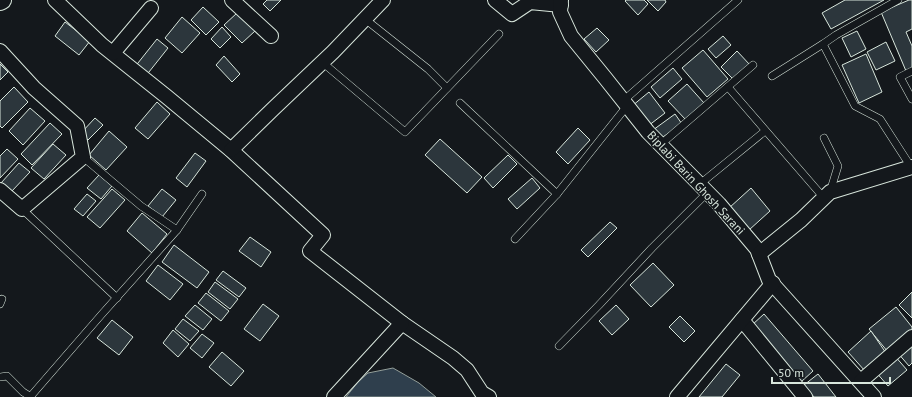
<svg xmlns="http://www.w3.org/2000/svg" width="912" height="397" font-family="'PT Sans',sans-serif">
<style>
.water{fill:#2f3f4d;stroke:#939e99}
.building{fill:#2c363c;stroke:#d8e6dc}
.lines{fill:none;stroke-linecap:round;stroke-linejoin:round}
.service-casing{stroke:#d8e6dc;stroke-width:8}
.minor-casing{stroke:#d8e6dc;stroke-width:16}
.tertiary-casing{stroke:#d8e6dc;stroke-width:20}
.service{stroke:#14181c;stroke-width:7}
.minor{stroke:#14181c;stroke-width:14}
.tertiary{stroke:#14181c;stroke-width:18}
.labels{text-anchor:middle;stroke-width:3;stroke-linejoin:round;paint-order:stroke}
.street-label{font-size:12px;fill:#d8e6dc;stroke:#14181c}
</style>
<rect width="100%" height="100%" fill="#14181c"/>
<!-- water -->
<polygon class="water" points="393,368 419,383 436,397 346,397 358,382 368,373"/>
<!-- building -->
<g class="building">
<polygon points="267,0 281,0 270,11 263,4"/>
<polygon points="626,0 644,0 648,4 638,15 625,1"/>
<polygon points="647,0 665,0 666,2 658,11"/>
<polygon points="845,0 884,0 831,29 822,13"/>
<polygon points="909,0 912,0 912,29 906,32 912,46 912,68 906,71 881,12"/>
<polygon points="203,7 219,22 206,35 191,20"/>
<polygon points="237,13 255,31 242,43 224,25"/>
<polygon points="182,17 200,33 182,53 165,38"/>
<polygon points="65,22 90,41 79,55 55,36"/>
<polygon points="222,27 231,37 220,48 211,39"/>
<polygon points="597,28 609,40 596,52 584,39"/>
<polygon points="857,31 866,49 851,57 842,38"/>
<polygon points="723,36 731,45 716,58 708,49"/>
<polygon points="157,39 168,48 145,77 134,68"/>
<polygon points="886,42 895,61 876,70 867,52"/>
<polygon points="703,50 728,79 707,97 682,68"/>
<polygon points="737,51 750,65 734,80 721,67"/>
<polygon points="866,54 882,92 859,103 842,65"/>
<polygon points="224,56 240,74 232,82 216,65"/>
<polygon points="0,64 8,72 0,80"/>
<polygon points="673,68 682,79 660,98 651,87"/>
<polygon points="687,84 704,103 686,120 668,101"/>
<polygon points="14,87 28,102 2,128 0,126 0,101"/>
<polygon points="649,92 665,113 648,126 632,106"/>
<polygon points="157,102 170,114 148,139 135,128"/>
<polygon points="30,108 45,121 23,145 9,131"/>
<polygon points="675,114 682,124 660,139 653,130"/>
<polygon points="95,118 103,125 88,140 81,133"/>
<polygon points="50,123 62,134 32,165 21,154"/>
<polygon points="578,128 590,140 568,164 556,152"/>
<polygon points="109,131 127,147 106,170 89,155"/>
<polygon points="440,139 482,177 467,193 425,155"/>
<polygon points="53,144 66,155 44,179 31,168"/>
<polygon points="7,149 18,159 0,178 0,156"/>
<polygon points="195,153 206,161 187,187 176,178"/>
<polygon points="508,155 517,164 493,188 484,178"/>
<polygon points="19,163 30,172 11,192 1,183"/>
<polygon points="99,175 112,186 101,199 87,188"/>
<polygon points="532,178 540,188 517,209 508,199"/>
<polygon points="751,188 770,211 749,230 729,208"/>
<polygon points="112,189 125,200 100,228 87,217"/>
<polygon points="162,189 176,200 162,217 148,206"/>
<polygon points="87,194 96,201 83,216 74,209"/>
<polygon points="142,213 167,234 152,253 127,231"/>
<polygon points="610,222 617,228 588,257 581,250"/>
<polygon points="250,237 271,252 261,267 239,251"/>
<polygon points="174,245 209,272 197,288 162,262"/>
<polygon points="653,263 674,285 651,307 630,285"/>
<polygon points="158,265 183,284 170,300 146,281"/>
<polygon points="223,271 246,288 239,297 216,280"/>
<polygon points="215,282 238,299 230,309 208,292"/>
<polygon points="912,292 912,318 899,305"/>
<polygon points="206,293 229,311 221,321 198,303"/>
<polygon points="263,304 279,316 260,341 244,329"/>
<polygon points="195,305 212,319 203,330 185,316"/>
<polygon points="616,305 629,319 612,335 599,321"/>
<polygon points="896,307 912,327 912,332 888,352 869,329"/>
<polygon points="764,314 813,371 801,382 752,325"/>
<polygon points="680,316 695,331 684,342 669,327"/>
<polygon points="183,319 199,331 190,341 175,329"/>
<polygon points="112,320 133,337 119,355 97,338"/>
<polygon points="173,330 189,344 178,357 163,343"/>
<polygon points="871,331 886,353 865,371 848,352"/>
<polygon points="202,334 214,343 202,358 190,348"/>
<polygon points="912,340 912,363 909,366 897,352"/>
<polygon points="222,352 244,371 231,386 209,367"/>
<polygon points="894,355 907,370 888,386 875,371"/>
<polygon points="726,364 740,375 722,397 699,397"/>
<polygon points="818,374 836,397 814,397 804,385"/>
</g>
<g class="lines">
<defs>
<g id="service">
<polyline points="365,19 428,69 447,88"/>
<polyline points="823,44 855,106 880,119 911,167"/>
<polyline points="322,62 405,132 499,34"/>
<polyline points="912,71 900,77 912,99"/>
<polyline points="772,76 823,44 836,35 898,0"/>
<polyline points="728,87 824,198"/>
<polyline points="623,101 738,0"/>
<polyline points="460,103 557,194"/>
<polyline points="824,138 838,166 830,192"/>
<polyline points="660,145 753,65"/>
<polyline points="83,157 141,206 177,230"/>
<polyline points="700,184 765,131"/>
<polyline points="22,209 117,298"/>
<polyline points="515,239 557,194 627,106"/>
<polyline points="0,304 2,299"/>
<polyline points="559,346 599,305 652,248 708,192"/>
<polyline points="0,377 7,376 23,392 31,397"/>
<polyline points="30,397 102,314 177,230 202,194"/>
</g>
<g id="minor">
<polyline points="55,0 102,45 167,97 231,150 323,235 310,251 402,323 453,358 467,370 482,393 489,397"/>
<polyline points="232,0 271,36"/>
<polyline points="495,0 512,14 530,2 561,5"/>
<polyline points="561,0 560,12 571,36 606,79 648,132 719,204 757,249 769,280 874,397"/>
<polyline points="0,51 34,88 77,126 83,157 22,209 0,190"/>
<polyline points="113,53 151,8"/>
<polyline points="231,150 273,109 333,52 383,0"/>
<polyline points="759,254 801,220 830,192 912,167"/>
<polyline points="742,320 805,397"/>
<polyline points="861,381 912,337"/>
<polyline points="334,397 402,323"/>
<polyline points="677,397 773,283"/>
</g>
<polyline id="tertiary" points="0,1 2,0"/>
</defs>
<!-- service casing -->
<use href="#service" class="service-casing"/>
<!-- minor casing -->
<use href="#minor" class="minor-casing"/>
<!-- tertiary casing -->
<use href="#tertiary" class="tertiary-casing"/>
<!-- service -->
<use href="#service" class="service"/>
<!-- minor -->
<use href="#minor" class="minor"/>
<!-- tertiary -->
<use href="#tertiary" class="tertiary"/>
</g>
<g class="labels">
<!-- street labels -->
<g class="street-label">
<text transform="translate(696 183) rotate(47)" y="4">Biplabi Barin Ghosh Sarani</text>
</g>
</g>
<!-- scale -->
<path d="M772 377v6h118v-6" fill="none" stroke="#d8e6dc" stroke-width="2"/>
<text x="778" y="377" font-size="12" fill="#d8e6dc" stroke="#14181c" stroke-width="3" paint-order="stroke">50 m</text>
</svg>
